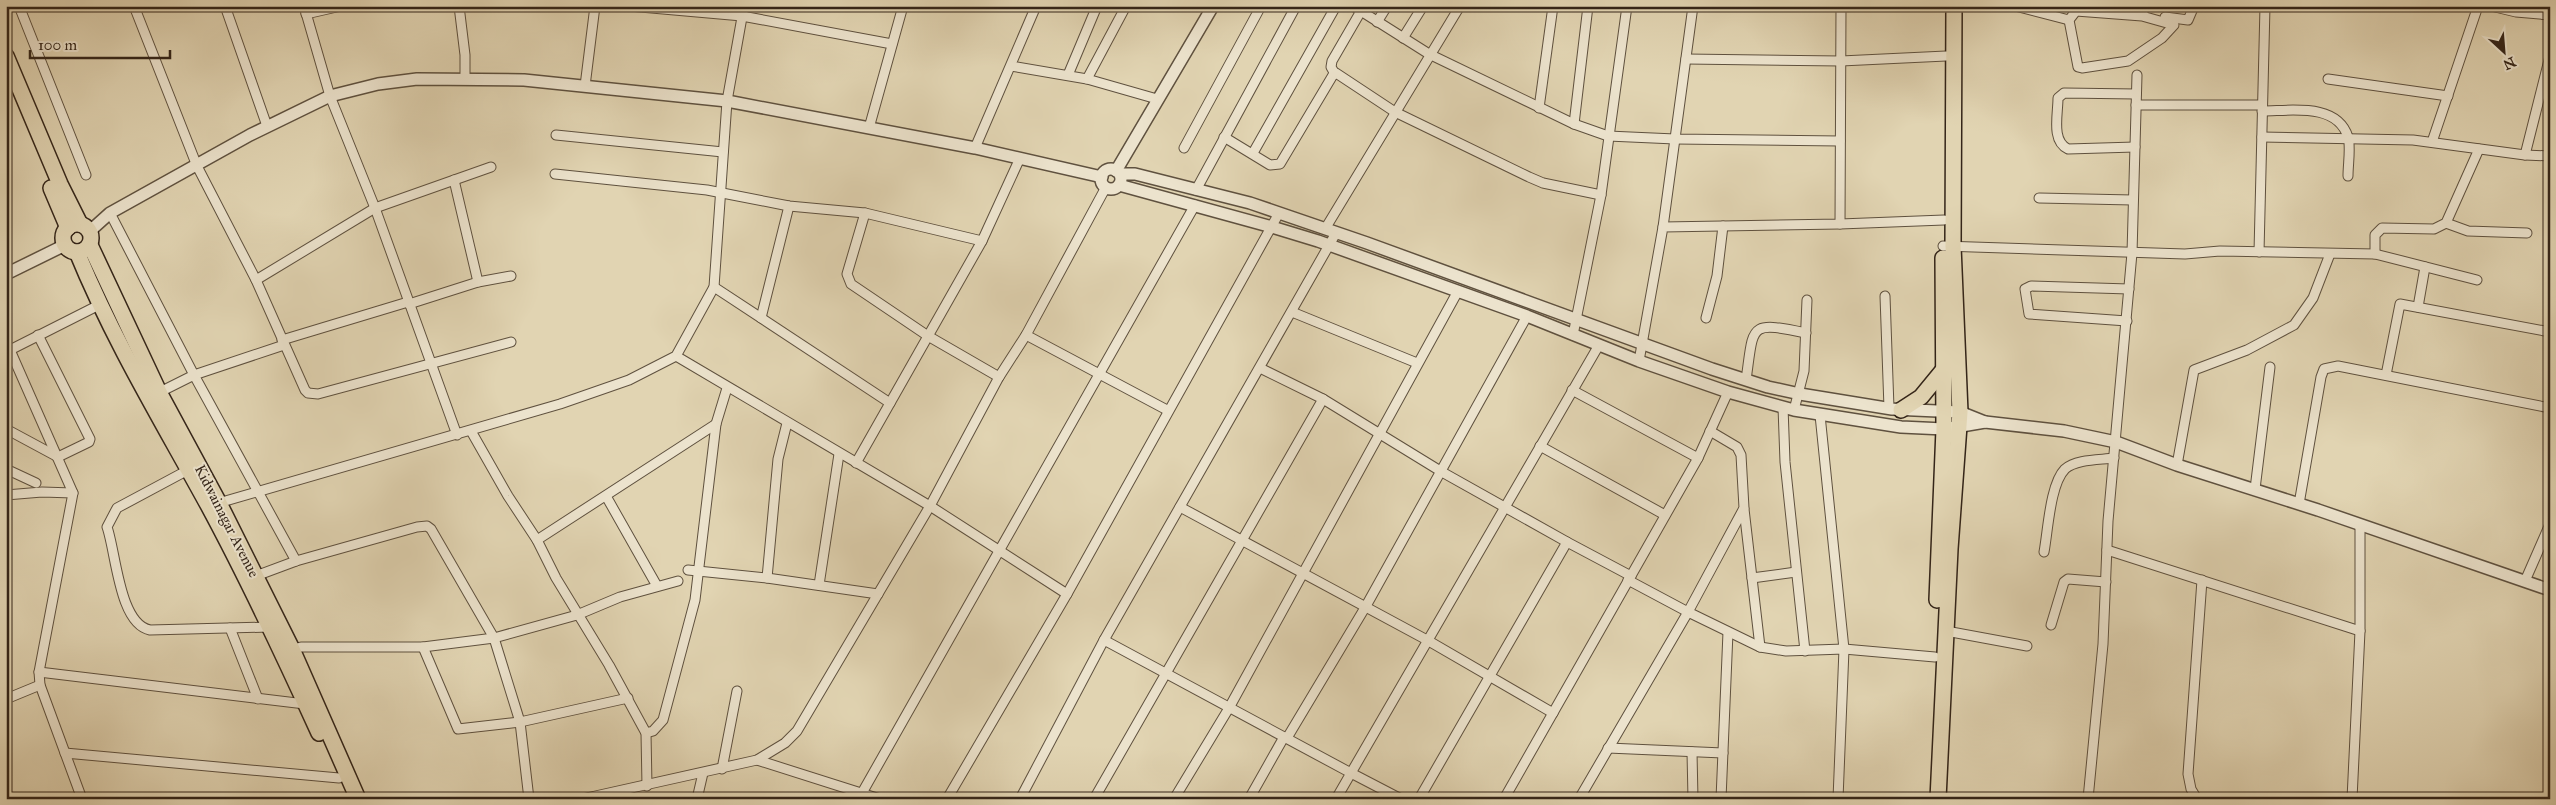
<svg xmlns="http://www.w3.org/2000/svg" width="2556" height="805" font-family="'IM FELL Great Primer',serif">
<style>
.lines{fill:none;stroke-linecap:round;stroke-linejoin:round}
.minor-casing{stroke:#5f513f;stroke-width:11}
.tertiary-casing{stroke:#5f513f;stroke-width:14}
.primary-casing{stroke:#342519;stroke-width:18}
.trunk-casing{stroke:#342519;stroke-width:18}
.minor{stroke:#ece3cd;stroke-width:9}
.tertiary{stroke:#ece3cd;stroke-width:11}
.primary{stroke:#e1d4b2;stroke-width:15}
.trunk{stroke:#e1d4b2;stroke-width:15}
.labels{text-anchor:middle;stroke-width:4;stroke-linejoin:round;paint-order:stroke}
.street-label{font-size:15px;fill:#342519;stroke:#ece3cd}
</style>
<rect width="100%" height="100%" fill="#e1d4b2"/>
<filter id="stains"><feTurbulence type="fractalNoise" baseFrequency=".004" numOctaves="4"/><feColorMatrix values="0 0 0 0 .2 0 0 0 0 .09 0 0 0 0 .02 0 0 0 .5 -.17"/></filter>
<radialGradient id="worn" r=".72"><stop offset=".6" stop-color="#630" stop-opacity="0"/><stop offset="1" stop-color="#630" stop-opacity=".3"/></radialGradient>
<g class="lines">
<defs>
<g id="minor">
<polyline points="19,6 86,175"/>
<polyline points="134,6 197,166 256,280 305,390 308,393 318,394 511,342"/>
<polyline points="225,6 267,126"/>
<polyline points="304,6 330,96 375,208 457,435"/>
<polyline points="459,6 465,55 465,79"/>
<polyline points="629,6 742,16 892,44"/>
<polyline points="1353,6 1429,54 1574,124 1608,136 1675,139 1840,141"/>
<polyline points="2015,6 2069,20"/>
<polyline points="2119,6 2143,12"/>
<polyline points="2491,6 2516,12 2550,15"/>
<polygon points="2076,11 2142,16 2174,25 2162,38 2128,61 2082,68 2078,67 2069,20"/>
<polyline points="306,14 341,6"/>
<polyline points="2165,17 2188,20 2194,6"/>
<polyline points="1377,22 1387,6"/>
<polyline points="1403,38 1423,6"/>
<polyline points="1686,59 1841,61 1946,56"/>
<polyline points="1011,66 1087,79 1157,99"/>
<polyline points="1335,74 1331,67 1332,61 1361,11"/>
<polyline points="1068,75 1097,6"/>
<polyline points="1087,79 1126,6"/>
<polyline points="2328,79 2448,96"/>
<polyline points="585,86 595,6"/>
<polyline points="2136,105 2262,105"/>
<polyline points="1539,108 1553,6"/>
<path d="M 2262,111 C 2290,111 2337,102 2348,137 C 2351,147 2348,164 2348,176"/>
<polyline points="1574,124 1588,6"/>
<polyline points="869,128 903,6"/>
<polyline points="556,135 723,152"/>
<polyline points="1224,137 1270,165 1280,164 1333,75 1336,73 1395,112 1529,177 1543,183 1601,195"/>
<polyline points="2262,137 2413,140 2525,155 2550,156"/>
<polyline points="2432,142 2478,6"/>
<path d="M 2135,147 L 2068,149 C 2051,141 2058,115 2058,98 L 2064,93 L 2136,94"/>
<polyline points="975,148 1036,6"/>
<polyline points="1184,148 1261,6"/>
<polyline points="1253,153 1336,6"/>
<polyline points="2525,155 2550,56"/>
<polyline points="555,174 707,190 789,206 865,213 982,241"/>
<polyline points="454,180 478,282"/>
<polyline points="1196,190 1296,6"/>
<polyline points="2039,198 2133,200"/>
<polyline points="110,213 194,375 296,561"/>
<polyline points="865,213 847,274 851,284 928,336 999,377"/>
<polyline points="2446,223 2468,231 2527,233"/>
<polyline points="1840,224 1944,220"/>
<polyline points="1663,227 1693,6"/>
<polyline points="1325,229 1460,6"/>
<polyline points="1943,246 2185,254 2220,251 2375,254 2477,280"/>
<polyline points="2259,252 2265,6"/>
<polyline points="2375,254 2375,235 2382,228 2434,229 2446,223 2479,149"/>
<polyline points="256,280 375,208 491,167"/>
<polyline points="714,287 890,403"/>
<polyline points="1885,296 1889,408"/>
<polyline points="409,304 478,282 511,276"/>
<polyline points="2418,307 2425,267"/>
<polyline points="1292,312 1417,363"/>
<polyline points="761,318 789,206"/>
<polyline points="1706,318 1717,276 1723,226"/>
<polyline points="2127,321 2029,314 2025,289 2031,286 2129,289"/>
<polyline points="1026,335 1167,410"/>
<polyline points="1573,335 1601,195 1627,6"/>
<polyline points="282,340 408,302"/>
<polyline points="10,350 73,493 39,672 40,685 82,799"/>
<polyline points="6,352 99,305"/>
<polyline points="676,356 930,506 1067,594"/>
<polyline points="1639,361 1663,227 1840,224 1841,6"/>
<polyline points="1260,368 1323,399 1442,472 1567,542 1419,799"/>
<polyline points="2386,375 2400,304 2550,332"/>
<path d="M 1746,380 C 1754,324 1748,321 1806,333"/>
<polyline points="1572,390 1698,458"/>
<polyline points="156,394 194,375 284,345"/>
<polyline points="1783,407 1785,462 1805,651"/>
<polyline points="1794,410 1804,371 1807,300"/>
<polyline points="1820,415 1844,649 1838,799"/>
<polyline points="6,429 58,457 89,442 90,439 38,335"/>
<polyline points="471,431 508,496 537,540 556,578 609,665 646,733 647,786"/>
<polyline points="1540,446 1665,515"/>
<polyline points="856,463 982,241 1020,158"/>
<polyline points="2177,465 2194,370 2247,350 2294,325 2313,298 2330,254"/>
<polyline points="6,469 36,483"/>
<path d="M 188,470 L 117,508 L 107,527 C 116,552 119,624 150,630 L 269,627"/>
<polyline points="2255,489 2270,367"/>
<polyline points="6,495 42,492 73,493"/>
<polyline points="606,496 657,586"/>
<polyline points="215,504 560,404 629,380 676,356 714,287 727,101 744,6"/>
<polyline points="2299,504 2321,377 2324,369 2338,366 2550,408"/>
<polyline points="1180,507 1427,640 1553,713"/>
<polyline points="1744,509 1760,647"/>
<polyline points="537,540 716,424"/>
<polyline points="1567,542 1631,576"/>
<polyline points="2107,550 2360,631"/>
<path d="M 2044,552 C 2048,531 2050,484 2065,469 C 2076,459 2100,460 2114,458"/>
<polyline points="688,570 767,578 878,594"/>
<polyline points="253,577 296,561 417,527 427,526 431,529 494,638 520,722 529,799"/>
<polyline points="767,578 778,459 787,423"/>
<polyline points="1752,578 1796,572"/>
<polyline points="1628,580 1688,612 1760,647 1786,651 1844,649 1935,657"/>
<polyline points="2525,581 2550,524"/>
<polyline points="819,585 839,454"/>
<polyline points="2051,625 2064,582 2068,579 2106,582"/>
<polyline points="230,628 258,699"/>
<polyline points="1946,631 2027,646"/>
<polyline points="423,647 458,729 520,722 628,698"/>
<polyline points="289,650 301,647 423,647 494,638 577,615 620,597 678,581"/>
<polyline points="39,672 305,704"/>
<polyline points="6,699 40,685"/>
<polyline points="646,733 653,731 663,720 695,600 716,424 727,388"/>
<polyline points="1287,738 1366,606 1527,316"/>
<polyline points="1608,748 1723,753"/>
<polyline points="1692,752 1693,799"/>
<polyline points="65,753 339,778"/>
<polyline points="757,760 880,799"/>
<polyline points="722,769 737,691"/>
<polyline points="862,793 1195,205"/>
<polyline points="582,799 757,760 785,743 797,731 930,506 999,377 1026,335 1106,187"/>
<polyline points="697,799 703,773"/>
<polyline points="947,799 1067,594 1279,213"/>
<polyline points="1020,799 1104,640"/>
<polyline points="1094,799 1323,399"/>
<polyline points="1174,799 1229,708 1458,291"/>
<polyline points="1249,799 1284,737"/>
<polyline points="1336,799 1351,773 1104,640 1336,233"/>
<polyline points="1401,799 1351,773 1599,345"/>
<polyline points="1504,799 1698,458 1728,392"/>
<polyline points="1579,799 1688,612 1744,508 1741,455 1737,447 1710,431"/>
<polyline points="1721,799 1728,632"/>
<polyline points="2088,799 2103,644 2108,521 2132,253 2137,75"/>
<polyline points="2197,799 2191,789 2188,774 2202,580"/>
<polyline points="2352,799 2360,631 2360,525"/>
</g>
<g id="tertiary">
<circle cx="1111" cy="179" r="10"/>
<polyline points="1116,171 1213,6"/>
<polyline points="1120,174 1135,174 1250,203 1367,243 1712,369 1768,387 1800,394 1892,409 1960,412 1985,422"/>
<polyline points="1119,185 1272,227 1318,241 1527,316 1639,361 1728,392 1794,410 1901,427 1944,429 1985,422 2064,431 2116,442 2177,465 2318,510 2550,590"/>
<polyline points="90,231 110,213 250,135 330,96 378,84 417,79 524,80 727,101 975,148 1102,177"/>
<polyline points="6,274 65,245"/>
</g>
<g id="primary">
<polyline points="6,56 60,184 80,224"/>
<polyline points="51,188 68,228"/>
<circle cx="77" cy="238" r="14"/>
<polyline points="90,245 159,392 219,503 292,649 358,799"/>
<path d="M 77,252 C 113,340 162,421 208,505 C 248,579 284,656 319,733"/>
</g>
<g id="trunk">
<polyline points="1901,410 1921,397 1944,369"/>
<polyline points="1937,600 1944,429 1943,258"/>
<polyline points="1938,799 1950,549 1960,412 1953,246 1954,6"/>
</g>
</defs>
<!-- minor casing -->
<use href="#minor" class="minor-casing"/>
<!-- tertiary casing -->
<use href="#tertiary" class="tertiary-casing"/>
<!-- primary casing -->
<use href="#primary" class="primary-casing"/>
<!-- trunk casing -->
<use href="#trunk" class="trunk-casing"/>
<!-- minor -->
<use href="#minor" class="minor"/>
<!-- tertiary -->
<use href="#tertiary" class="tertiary"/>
<!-- primary -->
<use href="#primary" class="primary"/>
<!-- trunk -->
<use href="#trunk" class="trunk"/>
</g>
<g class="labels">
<!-- street labels -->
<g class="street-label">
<text transform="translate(227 521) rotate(63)" y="5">Kidwainagar Avenue</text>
</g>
</g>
<!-- margin -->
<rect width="2556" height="805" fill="none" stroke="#e1d4b2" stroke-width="25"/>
<rect x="8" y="8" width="2541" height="790" fill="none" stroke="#342519" stroke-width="2.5"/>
<rect x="12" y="12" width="2531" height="780" fill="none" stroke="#342519"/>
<!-- north arrow -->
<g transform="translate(2504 52) rotate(154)" stroke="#ece3cd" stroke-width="4" paint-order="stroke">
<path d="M0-4L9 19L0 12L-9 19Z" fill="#342519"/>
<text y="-8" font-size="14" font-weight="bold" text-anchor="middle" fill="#342519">N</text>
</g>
<!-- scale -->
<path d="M30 50v8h140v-8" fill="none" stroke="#342519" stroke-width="2.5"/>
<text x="38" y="50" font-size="15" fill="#342519" stroke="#ece3cd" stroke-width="4" paint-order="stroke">100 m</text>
<rect width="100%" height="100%" filter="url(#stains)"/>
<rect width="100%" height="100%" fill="url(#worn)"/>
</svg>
